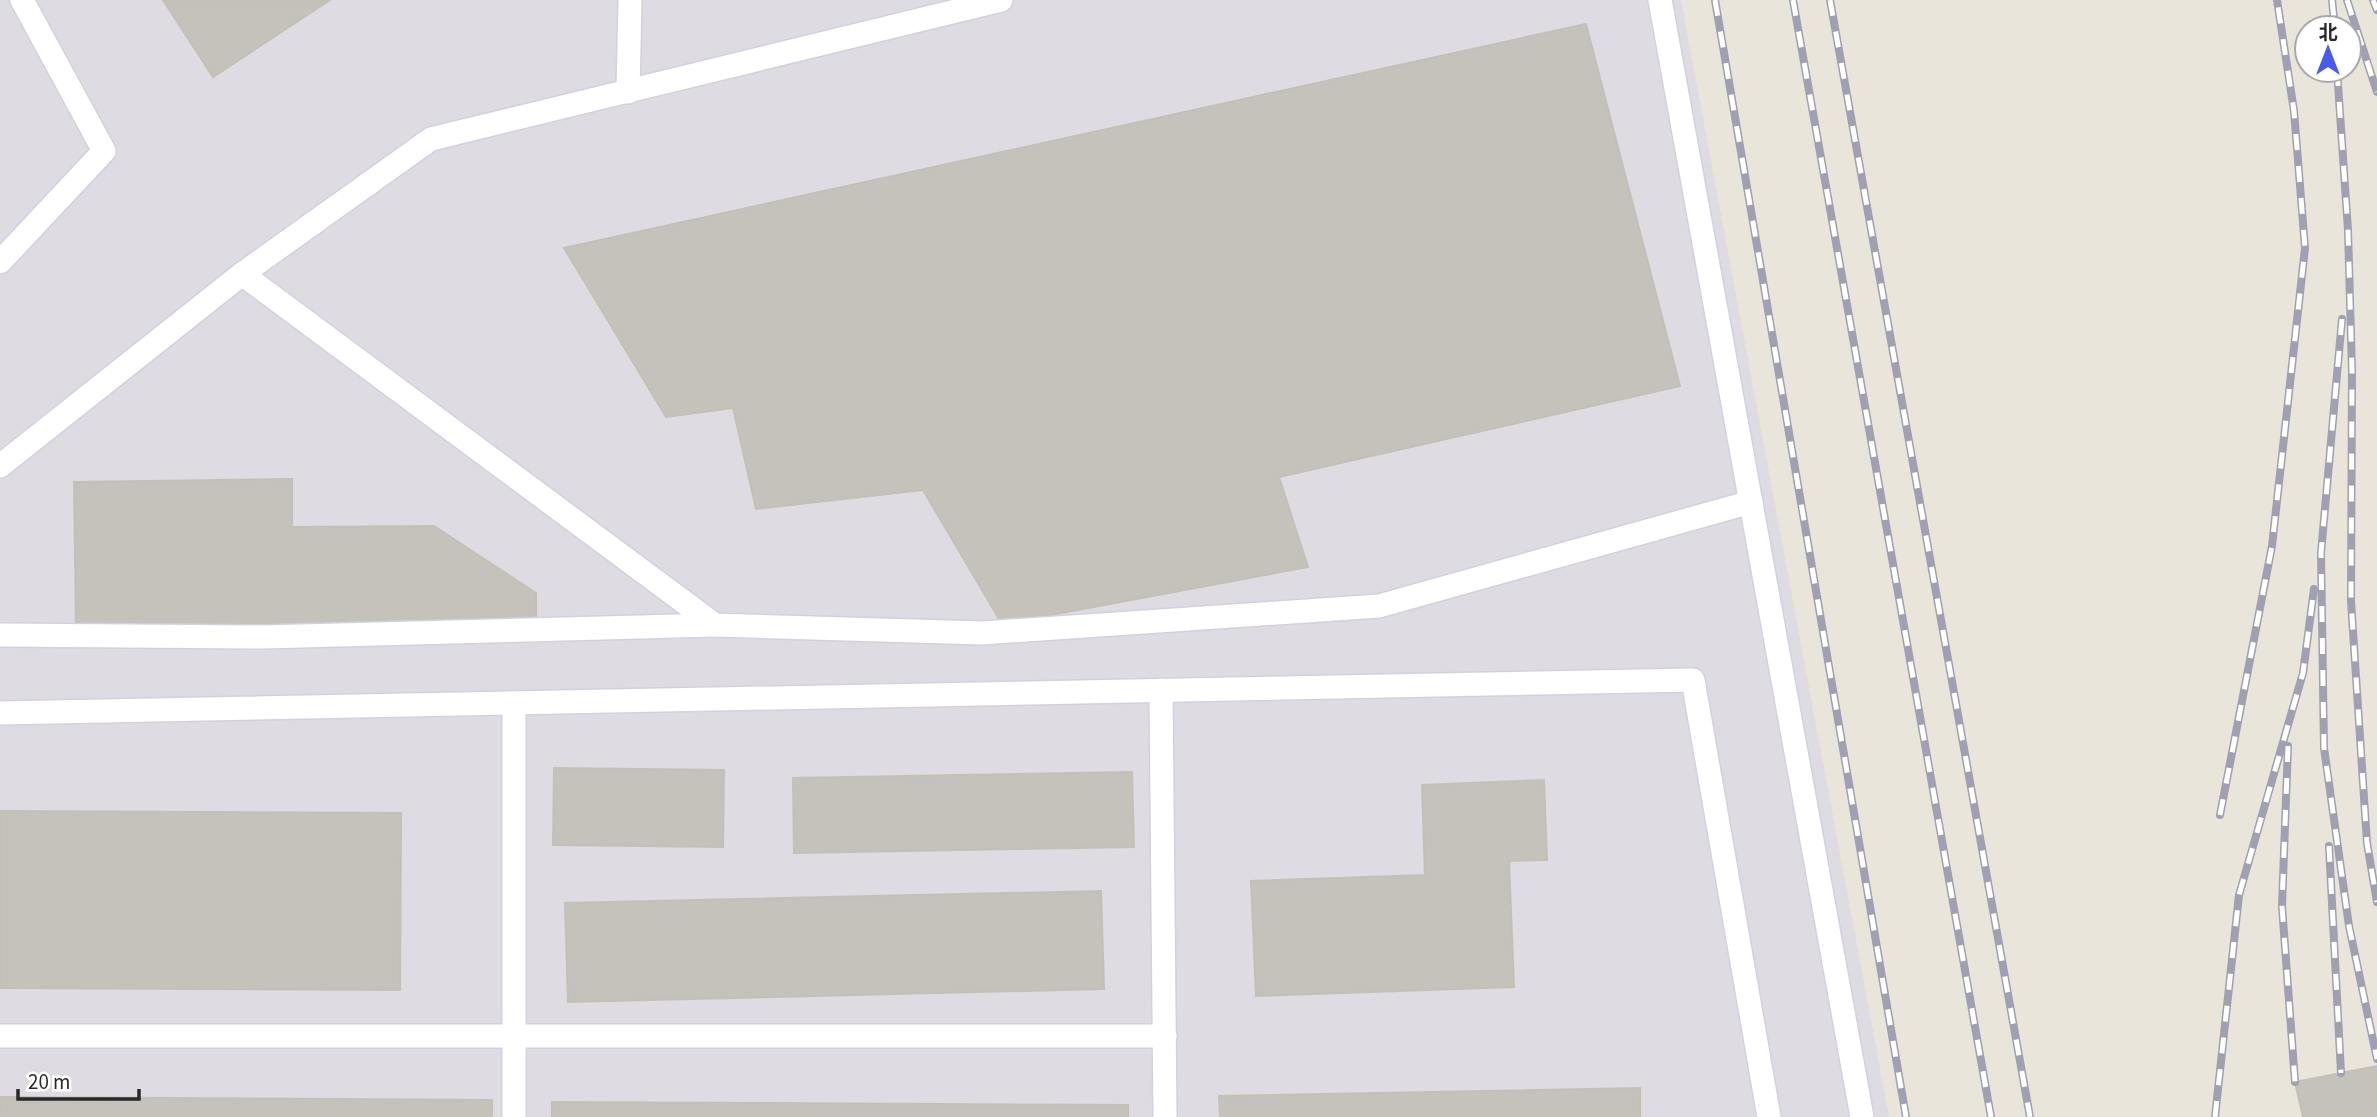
<svg xmlns="http://www.w3.org/2000/svg" width="2377" height="1117" font-family="'Source Sans 3','Noto Sans SC',sans-serif">
<style>
.industrial{fill:#dedbe2}
.building{fill:#c5c1bb;stroke:#c4c0b5;stroke-width:2}
.lines{fill:none;stroke-linecap:round;stroke-linejoin:round}
.lane-casing{stroke:#d1d2e0;stroke-width:26}
.lane{stroke:#fff;stroke-width:23}
.rail-casing{stroke:#9fa0b1;stroke-width:8}
.rail{stroke:#fff;stroke-width:5;stroke-dasharray:16;stroke-linecap:butt}
</style>
<rect width="100%" height="100%" fill="#e9e5db"/>
<!-- industrial -->
<polygon class="industrial" points="0,0 1681,0 1889,1117 0,1117"/>
<!-- building -->
<g class="building">
<polygon points="163,0 330,0 213,77"/>
<polygon points="1586,24 1680,386 1279,477 1308,567 1002,624 923,490 756,509 733,408 666,417 564,248"/>
<polygon points="292,479 292,527 434,526 536,593 536,621 76,627 74,482"/>
<polygon points="554,768 724,770 723,847 553,845"/>
<polygon points="1132,772 1134,847 794,853 793,778"/>
<polygon points="1544,780 1547,860 1509,861 1514,987 1256,996 1251,881 1425,875 1422,785"/>
<polygon points="0,811 401,813 400,990 0,988"/>
<polygon points="1101,891 1104,989 568,1002 565,903"/>
<polygon points="2377,1066 2377,1117 2303,1117 2295,1082"/>
<polygon points="1640,1088 1640,1117 1220,1117 1219,1096"/>
<polygon points="0,1097 492,1100 492,1117 0,1117"/>
<polygon points="552,1102 1128,1105 1128,1117 552,1117"/>
</g>
<g class="lines">
<defs>
<g id="lane">
<polyline points="1660,0 1862,1117"/>
<polyline points="628,92 630,0"/>
<polyline points="0,262 104,151 22,0"/>
<polyline points="242,274 715,625 982,633 1379,606 1751,502"/>
<polyline points="0,466 242,274 431,139 1001,0"/>
<polyline points="0,635 262,637 715,625"/>
<polyline points="1161,690 1165,1117"/>
<polyline points="0,713 1693,680 1769,1117"/>
<polyline points="0,1036 1165,1036"/>
<polyline points="514,1117 514,703"/>
</g>
</defs>
<!-- lane casing -->
<use href="#lane" class="lane-casing"/>
<!-- lane -->
<use href="#lane" class="lane"/>
<defs>
<g id="rail">
<polyline points="1715,0 1906,1117"/>
<polyline points="1793,0 1991,1117"/>
<polyline points="1830,0 2030,1117"/>
<polyline points="2332,0 2335,28"/>
<polyline points="2347,0 2377,92"/>
<polyline points="2373,0 2377,10"/>
<polyline points="2337,70 2348,230 2352,371 2351,601 2367,843 2377,902"/>
<polyline points="2342,319 2321,553 2324,748 2349,926 2377,1059"/>
<polyline points="2288,746 2282,906 2295,1082"/>
<polyline points="2220,815 2272,546 2305,248 2294,111 2277,0"/>
<polyline points="2329,846 2341,1073"/>
<polyline points="2215,1117 2239,895 2303,673 2314,589"/>
</g>
</defs>
<!-- rail casing -->
<use href="#rail" class="rail-casing"/>
<!-- rail -->
<use href="#rail" class="rail"/>
</g>
<!-- north arrow -->
<g transform="translate(2328 49)"><circle r="33" fill="#ffffff" stroke="#a9a9a9" stroke-width="2"/>
<path d="M0-5L12 26L0 18L-12 26Z" fill="#4959e8"/>
<text y="-10" font-size="19" font-weight="bold" text-anchor="middle" fill="#282828">北</text>
</g>
<!-- scale -->
<path d="M18 1089v10h121v-10" fill="none" stroke="#282828" stroke-width="3.5"/>
<text x="28" y="1089" font-size="21" fill="#282828" stroke="#ffffff" stroke-width="5" paint-order="stroke">20 m</text>
</svg>
